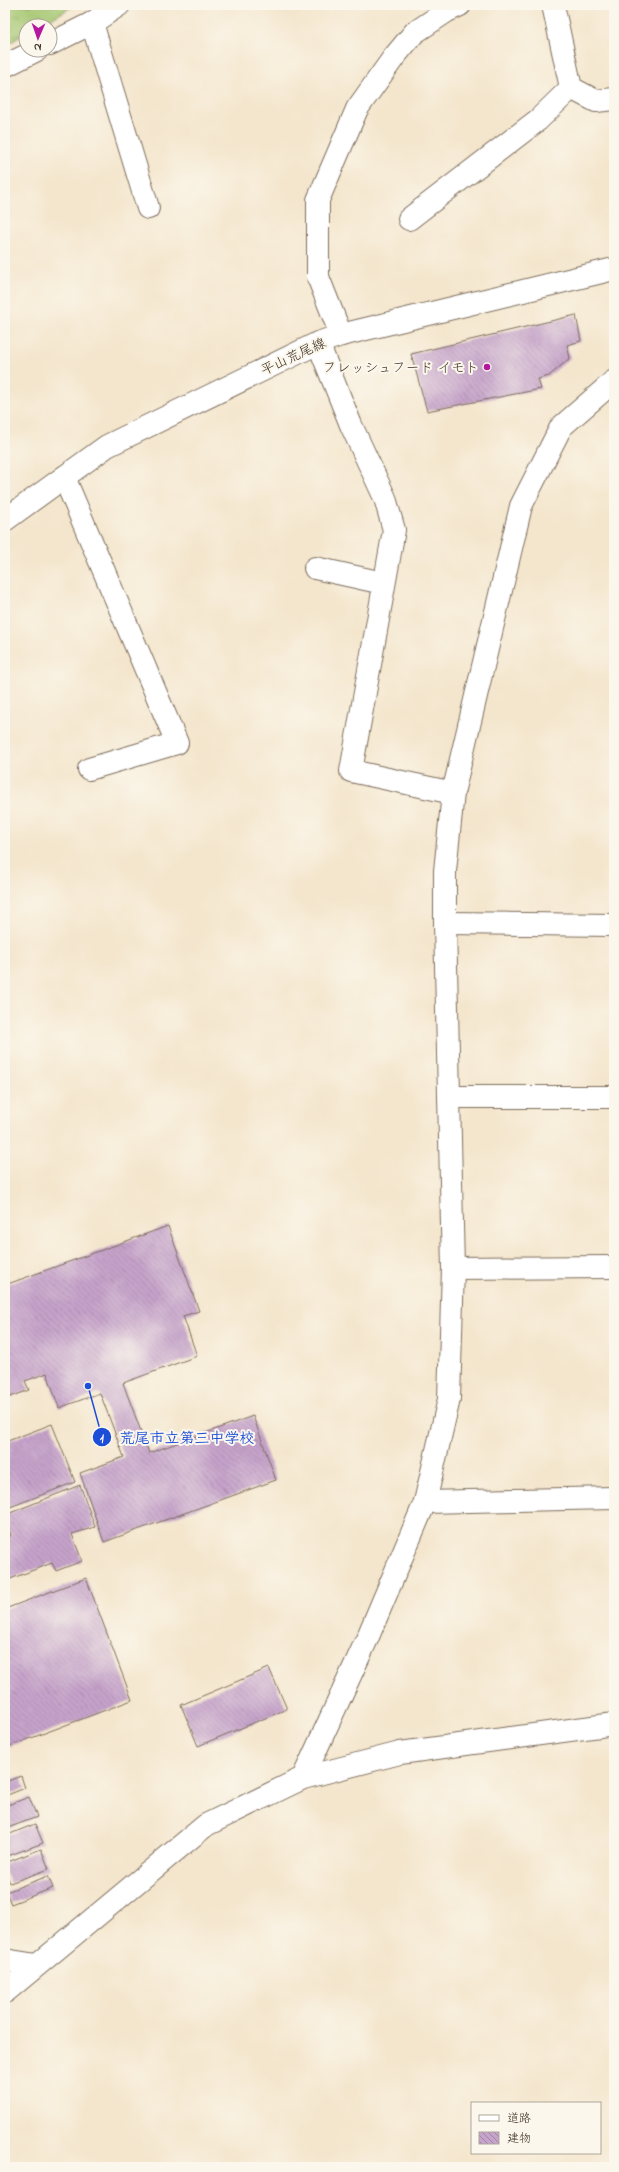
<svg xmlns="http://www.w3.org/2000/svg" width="619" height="2172" font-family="'Indie Flower','Klee One',sans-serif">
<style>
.park{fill:url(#park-tufts);stroke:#707846}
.building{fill:url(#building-back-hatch)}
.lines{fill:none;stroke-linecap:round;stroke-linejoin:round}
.street-casing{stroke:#7c6c5b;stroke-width:24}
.secondary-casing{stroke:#7c6c5b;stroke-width:24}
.street{stroke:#fff;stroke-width:22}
.secondary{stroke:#fff;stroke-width:22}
.poi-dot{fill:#b5179e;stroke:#fbf7ec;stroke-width:1.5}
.labels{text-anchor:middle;stroke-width:4;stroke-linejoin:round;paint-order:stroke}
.street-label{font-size:14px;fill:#3b2a1e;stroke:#fbf7ec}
.poi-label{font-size:14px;fill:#3b2a1e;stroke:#fbf7ec;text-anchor:end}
.leader{fill:none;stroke:#1d4ed8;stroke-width:1.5}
.callout-dot{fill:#1d4ed8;stroke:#fbf7ec;stroke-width:1.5}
.mark-label{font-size:12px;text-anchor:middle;font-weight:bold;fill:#fff}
.callout-label{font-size:15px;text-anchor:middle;font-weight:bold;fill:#1d4ed8;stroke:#fbf7ec;stroke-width:4;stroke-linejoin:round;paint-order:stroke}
</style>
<defs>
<pattern id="park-tufts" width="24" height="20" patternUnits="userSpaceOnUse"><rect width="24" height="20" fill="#a4c66f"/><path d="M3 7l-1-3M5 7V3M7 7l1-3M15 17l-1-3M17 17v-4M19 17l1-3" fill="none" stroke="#87a15b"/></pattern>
<pattern id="building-back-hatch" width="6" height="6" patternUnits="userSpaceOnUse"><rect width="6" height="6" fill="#c6a3cb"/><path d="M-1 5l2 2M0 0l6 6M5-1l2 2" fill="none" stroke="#a285a4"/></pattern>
</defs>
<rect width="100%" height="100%" fill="#fbf7ec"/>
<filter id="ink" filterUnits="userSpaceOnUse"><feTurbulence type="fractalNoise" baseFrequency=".025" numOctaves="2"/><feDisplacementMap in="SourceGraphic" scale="8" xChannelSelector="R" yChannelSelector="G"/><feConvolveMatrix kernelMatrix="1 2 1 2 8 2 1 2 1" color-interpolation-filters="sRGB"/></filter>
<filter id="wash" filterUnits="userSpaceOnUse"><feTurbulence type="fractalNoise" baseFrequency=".012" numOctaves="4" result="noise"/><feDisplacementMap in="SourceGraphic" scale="16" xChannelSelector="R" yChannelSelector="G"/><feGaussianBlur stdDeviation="0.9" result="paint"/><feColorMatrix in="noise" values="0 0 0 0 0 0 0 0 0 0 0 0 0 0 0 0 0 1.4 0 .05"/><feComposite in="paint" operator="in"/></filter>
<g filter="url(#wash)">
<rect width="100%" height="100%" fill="#f4e6cd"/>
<!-- park -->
<polygon class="park" points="5,5 75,5 39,26 26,26 26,33 5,46"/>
<g id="blocks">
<!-- building -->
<g class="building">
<polygon points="576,315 581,341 567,345 570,358 549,376 538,379 541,389 427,411 411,354"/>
<polygon points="168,1226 199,1311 183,1316 197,1356 123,1383 149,1453 253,1416 276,1480 104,1542 80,1473 124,1457 100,1393 59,1408 47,1373 25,1381 29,1390 5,1399 5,1285"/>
<polygon points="52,1424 75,1482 5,1509 5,1442"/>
<polygon points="80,1485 95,1527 72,1534 82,1561 56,1571 52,1563 5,1581 5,1538 11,1536 5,1515"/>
<polygon points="86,1578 132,1700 5,1748 5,1609"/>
<polygon points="269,1668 287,1709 198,1746 181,1705"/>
<polygon points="21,1776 25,1788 5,1796 5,1782"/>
<polygon points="29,1797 37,1817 5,1829 5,1806"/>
<polygon points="35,1824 43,1843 5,1857 5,1836"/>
<polygon points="41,1849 49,1869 10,1883 5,1871 5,1863"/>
<polygon points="48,1876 53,1888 11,1904 6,1892"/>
</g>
</g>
</g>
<g filter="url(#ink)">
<use href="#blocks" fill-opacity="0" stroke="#7c6c5b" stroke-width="1"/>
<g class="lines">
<defs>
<g id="street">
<polyline points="553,5 571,88 596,101 614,99"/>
<polyline points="92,23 148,208"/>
<polyline points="50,44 92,23 119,5"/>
<polyline points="5,66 37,50"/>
<polyline points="409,219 538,120 571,88"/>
<polyline points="341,335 318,277 318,200 357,109 394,57 414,33 447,11 460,5"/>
<polyline points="318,343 351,425 385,498 394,530 351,771 453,793"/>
<polyline points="64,477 177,743 89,769"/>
<polyline points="315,568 383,583"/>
<polyline points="445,923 614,925"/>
<polyline points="449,1097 614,1097"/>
<polyline points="453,1268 614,1267"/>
<polyline points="425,1502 614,1498"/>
<polyline points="303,1778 367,1639 425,1502 449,1399 453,1268 445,923 445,871 453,793 521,506 561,427 614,381"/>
<polyline points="5,1960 36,1965"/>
<polyline points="5,1992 206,1825 303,1778 400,1753 614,1724"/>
</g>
<polyline id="secondary" points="5,520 107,446 318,343 341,335 614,269"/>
</defs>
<!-- street casing -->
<use href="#street" class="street-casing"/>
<!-- secondary casing -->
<use href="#secondary" class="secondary-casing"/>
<!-- street -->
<use href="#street" class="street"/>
<!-- secondary -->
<use href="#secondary" class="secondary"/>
</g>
</g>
<!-- markers -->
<circle class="poi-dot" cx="487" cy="367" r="4"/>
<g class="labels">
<!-- street labels -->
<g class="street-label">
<text transform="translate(293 356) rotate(-25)" y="5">平山荒尾線</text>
</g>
<!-- poi labels -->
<g class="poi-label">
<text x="479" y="372">フレッシュフード イモト</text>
</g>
</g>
<!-- callouts -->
<path class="leader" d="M88 1386L102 1437"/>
<g class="callout-dot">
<circle cx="88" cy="1386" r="4"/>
<circle cx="102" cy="1437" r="10"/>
</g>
<g class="mark-label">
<text x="102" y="1442">1</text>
</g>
<g class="callout-label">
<text x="187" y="1443">荒尾市立第三中学校</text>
</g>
<!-- margin -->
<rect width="619" height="2172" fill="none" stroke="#fbf7ec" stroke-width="20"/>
<!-- legend -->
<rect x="471" y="2102" width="130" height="52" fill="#fbf7ec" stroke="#aea59a"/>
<rect x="479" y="2115" width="20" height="6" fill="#ffffff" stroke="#aea59a"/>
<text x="507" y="2122" font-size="12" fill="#3b2a1e">道路</text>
<rect x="479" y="2132" width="20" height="12" fill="url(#building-back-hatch)" stroke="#aea59a"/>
<text x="507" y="2142" font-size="12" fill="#3b2a1e">建物</text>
<!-- north arrow -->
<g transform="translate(38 38) rotate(182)"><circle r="19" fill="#fbf7ec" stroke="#aea59a"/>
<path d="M0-3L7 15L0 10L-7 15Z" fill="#b5179e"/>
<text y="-6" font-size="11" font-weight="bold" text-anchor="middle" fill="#3b2a1e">N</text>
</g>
</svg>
